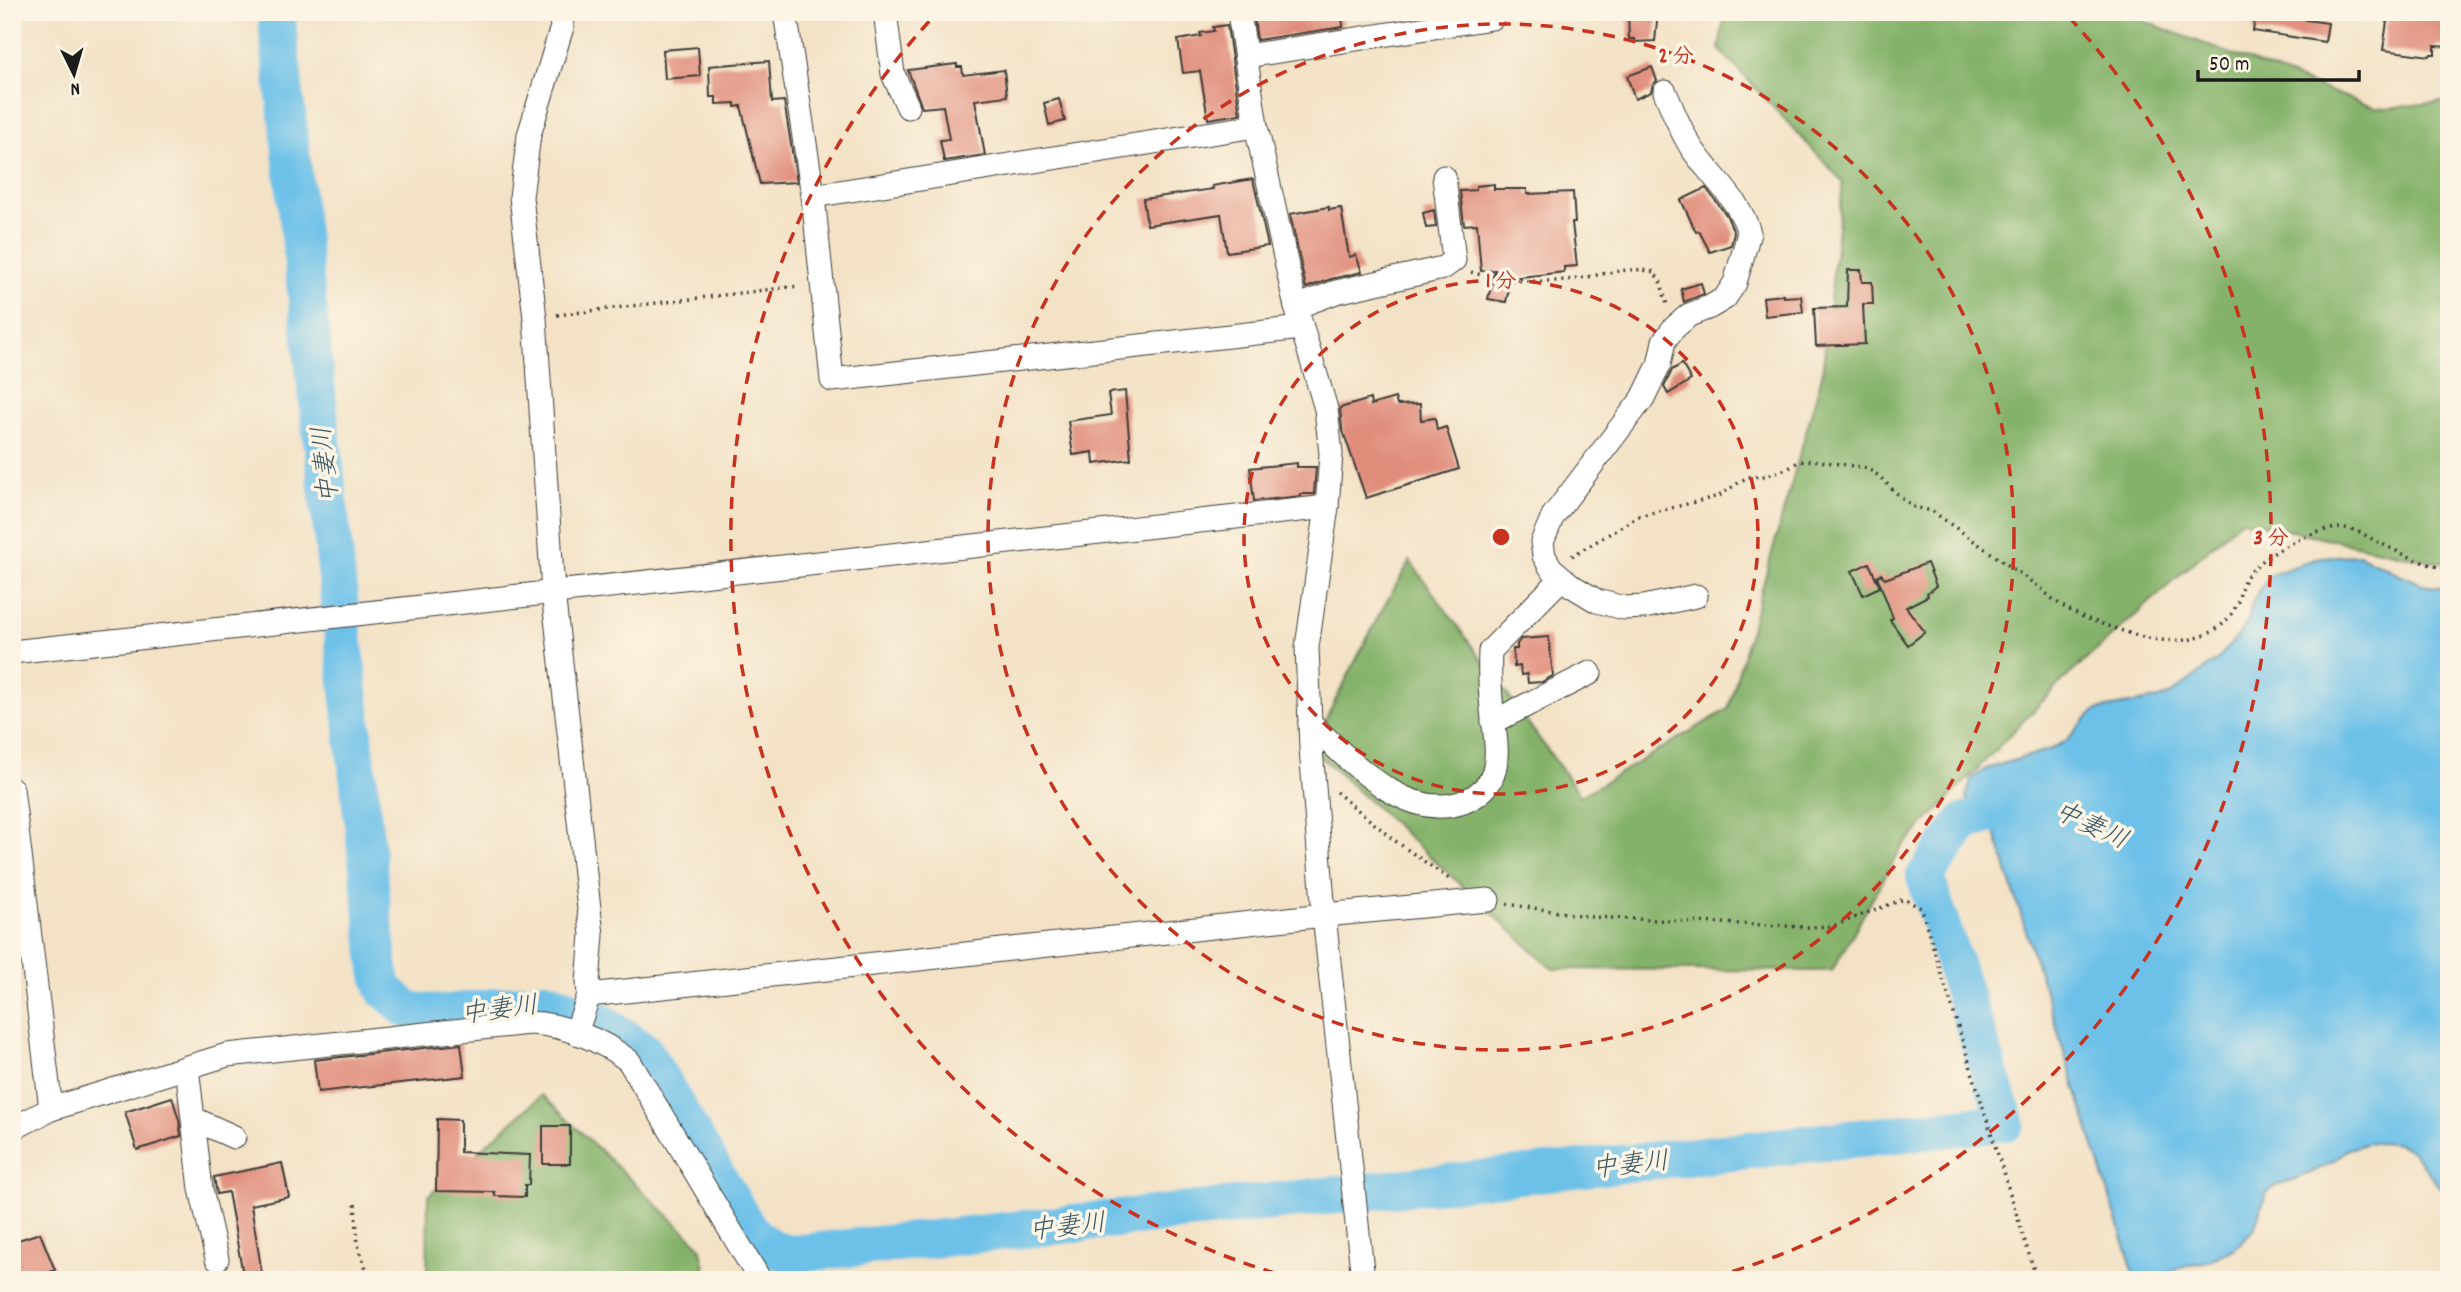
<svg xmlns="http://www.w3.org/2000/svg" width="2461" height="1292" font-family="Dekko,'Klee One',sans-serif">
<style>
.forest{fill:#85b26a;stroke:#506743;stroke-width:2}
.water{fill:#6dc1e9;stroke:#446e82;stroke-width:2}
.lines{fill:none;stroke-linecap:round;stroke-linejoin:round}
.river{stroke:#6dc1e9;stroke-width:38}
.building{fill:#e18d7c}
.minor-casing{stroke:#3c3a36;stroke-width:25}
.path{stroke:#3c3a36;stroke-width:3.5;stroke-dasharray:2 5;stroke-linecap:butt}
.minor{stroke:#fff;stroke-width:23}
.ring{fill:none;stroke:#c8321e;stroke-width:3.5;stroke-dasharray:12 9}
.labels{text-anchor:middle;stroke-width:7;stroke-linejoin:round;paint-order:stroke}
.water-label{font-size:26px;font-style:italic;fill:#385664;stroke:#fcf5e5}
.centre{fill:#c8321e;stroke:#fcf5e5;stroke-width:3.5}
.ring-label{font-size:21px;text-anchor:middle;font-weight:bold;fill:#c8321e;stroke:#fcf5e5;stroke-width:7;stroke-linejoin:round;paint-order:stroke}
</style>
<rect width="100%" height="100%" fill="#fcf5e5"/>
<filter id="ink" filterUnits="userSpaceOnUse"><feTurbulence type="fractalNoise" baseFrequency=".0143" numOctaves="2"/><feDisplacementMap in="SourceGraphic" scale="14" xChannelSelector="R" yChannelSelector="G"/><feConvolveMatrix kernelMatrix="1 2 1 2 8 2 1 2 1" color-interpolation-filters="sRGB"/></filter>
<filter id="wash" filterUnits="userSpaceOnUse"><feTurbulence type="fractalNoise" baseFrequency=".00686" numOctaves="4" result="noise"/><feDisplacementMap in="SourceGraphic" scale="28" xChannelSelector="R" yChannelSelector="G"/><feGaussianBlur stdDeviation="1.57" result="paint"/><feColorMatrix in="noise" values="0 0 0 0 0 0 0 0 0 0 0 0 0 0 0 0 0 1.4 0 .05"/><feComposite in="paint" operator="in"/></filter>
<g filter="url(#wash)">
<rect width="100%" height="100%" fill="#f3e2c6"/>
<!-- forest -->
<g class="forest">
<polygon points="1725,12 2120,12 2377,109 2449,101 2449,563 2416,558 2241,520 2058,685 1901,848 1832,971 1553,969 1311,748 1378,617 1410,561 1581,796 1728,709 1822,375 1843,182 1719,49"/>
<polygon points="542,1095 700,1246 708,1280 427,1280 428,1196"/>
</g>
<!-- water -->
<polygon class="water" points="2359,555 2423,585 2449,589 2449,1198 2412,1151 2399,1144 2382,1142 2365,1144 2346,1150 2334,1161 2313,1172 2275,1186 2266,1194 2254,1229 2234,1249 2208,1261 2176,1269 2157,1280 2136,1280 1993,826 1970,810 1966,797 1972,778 1986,769 2051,749 2066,741 2089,716 2097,710 2156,699 2172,694 2218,659 2237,637 2249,619 2251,606 2259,590 2271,575 2320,557"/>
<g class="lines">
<!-- river -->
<path class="river" d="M 276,12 L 379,970 L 384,989 L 408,1010 L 442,1014 L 546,1000 L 597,1019 L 644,1051 L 746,1225 C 760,1242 772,1252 794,1254 L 2006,1122 L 1925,876 L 1964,822 L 2030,803"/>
</g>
<g id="blocks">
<!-- building -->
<g class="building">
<polygon points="1253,12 1342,12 1343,27 1257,40"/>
<polygon points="1628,12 1658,12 1655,41 1635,42 1635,39 1629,39"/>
<polygon points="2256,12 2307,12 2306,20 2328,23 2325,42 2253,31"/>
<polygon points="2388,14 2449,19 2449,47 2435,46 2435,54 2431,54 2430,56 2383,50"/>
<polygon points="1227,25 1240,114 1208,119 1200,71 1183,73 1178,40 1201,36 1200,33 1214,31 1213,27"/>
<polygon points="698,47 700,76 665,79 663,50"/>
<polygon points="769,61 772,102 784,101 797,182 760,184 741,106 735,107 735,103 716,104 716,97 710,97 709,66"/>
<polygon points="957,64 957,67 962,67 963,75 1004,70 1007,96 975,100 985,155 944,161 940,140 949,139 943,106 922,108 908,70"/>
<polygon points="1652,67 1657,81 1653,84 1651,92 1635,99 1627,76"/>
<polygon points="1059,99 1065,121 1049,125 1044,103"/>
<polygon points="1253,179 1268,246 1227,252 1221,214 1147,225 1143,199 1213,189 1212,186"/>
<polygon points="1494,184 1494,189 1527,189 1527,194 1573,192 1575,223 1572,223 1577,266 1564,267 1564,272 1511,278 1506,302 1488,299 1495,270 1481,271 1477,224 1464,225 1460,191 1476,190 1476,186"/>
<polygon points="1706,188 1727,216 1734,233 1731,245 1710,252 1699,231 1696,232 1681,200"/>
<polygon points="1329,207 1329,210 1341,208 1349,257 1356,255 1362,272 1331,279 1306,288 1290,214"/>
<polygon points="1434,210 1436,227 1426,228 1423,213"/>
<polygon points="1848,270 1861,270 1862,282 1872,282 1873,304 1863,304 1865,344 1816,346 1814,308 1847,307"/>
<polygon points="1701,283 1704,294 1684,302 1681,289"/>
<polygon points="1783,295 1783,297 1801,296 1803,312 1765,316 1763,297"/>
<polygon points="1682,364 1691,380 1668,394 1664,387 1672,370"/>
<polygon points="1125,391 1131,459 1094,464 1093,452 1073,455 1068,421 1111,415 1108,393"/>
<polygon points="1395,398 1397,405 1420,404 1421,420 1435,418 1437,430 1446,427 1459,469 1366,498 1342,428 1340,408 1370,399 1371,405"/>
<polygon points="1297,463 1297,467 1316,467 1314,494 1301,494 1301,496 1254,501 1250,468"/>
<polygon points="1869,563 1880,587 1863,595 1852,571"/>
<polygon points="1927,563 1936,586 1927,593 1928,596 1906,607 1925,632 1908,645 1890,620 1893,618 1877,576 1881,574 1885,579"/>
<polygon points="1549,637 1553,676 1542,682 1528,683 1527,674 1521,675 1520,666 1514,667 1513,649 1517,649 1517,644 1521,639"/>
<polygon points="461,1044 465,1076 318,1092 314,1060"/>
<polygon points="172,1097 179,1120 181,1136 137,1150 125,1112"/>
<polygon points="437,1119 460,1120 460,1152 530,1155 529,1185 525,1185 525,1197 495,1196 495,1192 436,1191"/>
<rect x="543" y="1126" width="27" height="38"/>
<polygon points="282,1163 289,1197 251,1205 263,1280 244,1280 228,1192 217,1194 214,1177"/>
<polygon points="40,1233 55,1270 33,1280 12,1280 12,1242"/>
</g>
</g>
</g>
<g filter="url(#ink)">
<use href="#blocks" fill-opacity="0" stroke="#3c3a36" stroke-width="2"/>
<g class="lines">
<defs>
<g id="minor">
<polyline points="560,12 562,27 529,135 521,197 535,318 553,592 592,935 588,982 589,995 576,1033"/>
<polyline points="785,12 813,196 832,380 1302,328"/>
<polyline points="885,12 893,74 908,107"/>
<polyline points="1239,12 1256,126 1296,307 1326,409 1331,454 1327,507 1307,647 1311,748 1324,915 1363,1280"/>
<polyline points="1246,56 1492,18"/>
<path d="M 1665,92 C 1673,110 1680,130 1691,147 C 1709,175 1740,199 1749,233 L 1735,283 L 1725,298 L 1710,307 L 1689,315 L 1673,329 L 1664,341 L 1659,365 L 1643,398 L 1553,516 L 1542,542 L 1544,556 L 1551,568 L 1572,586 L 1597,601 L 1624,608 L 1644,607 L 1696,596"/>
<polyline points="813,196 1256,126"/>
<polyline points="1296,307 1336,292 1443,268 1454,260 1444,177"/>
<polyline points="12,652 1327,507"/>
<polyline points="1493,722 1590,673"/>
<path d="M 1310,723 C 1349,759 1408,827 1468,800 C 1480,794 1489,786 1493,774 C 1500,753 1494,731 1492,710 C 1490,690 1489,671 1490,651 L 1562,578"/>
<polyline points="12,789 51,1109"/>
<polyline points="589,995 1324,915 1488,900"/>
<polyline points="187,1067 201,1189 217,1259"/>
<polyline points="194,1119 234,1137"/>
<path d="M 12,1129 L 51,1109 L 227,1055 L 529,1023 C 563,1024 602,1040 629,1061 L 760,1280"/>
</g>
</defs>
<!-- minor casing -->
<use href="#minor" class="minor-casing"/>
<!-- path -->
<g class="path">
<path d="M 1471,272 C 1502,282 1542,283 1574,279 C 1600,276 1629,265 1654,272 L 1661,283 L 1667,305"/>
<polyline points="557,315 799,286"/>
<path d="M 1572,556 L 1639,516 L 1719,496 L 1747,477 L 1765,476 L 1789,468 L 1798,462 L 1812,460 L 1867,468 L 1879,476 L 1896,493 L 1914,507 L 1932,511 L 2043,590 C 2065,613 2093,621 2123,631 C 2161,645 2215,649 2236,606 C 2240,598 2240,589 2244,581 C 2258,556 2312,529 2340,528 C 2356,527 2370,539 2384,545 C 2404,555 2427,565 2449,570"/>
<polyline points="1336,792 1394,840 1452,881"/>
<polyline points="1507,904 1592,917 1806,927 1833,926 1904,899 1921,908 2037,1280"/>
<polyline points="355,1204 358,1245 370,1280"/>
</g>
<!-- minor -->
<use href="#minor" class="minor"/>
</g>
</g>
<!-- distance rings -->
<g class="ring">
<circle cx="1501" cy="537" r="257"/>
<circle cx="1501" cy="537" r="513"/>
<path d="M1295 1279A770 770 0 0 1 933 17M2069 17A770 770 0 0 1 1707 1279"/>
</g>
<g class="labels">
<!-- water labels -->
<g class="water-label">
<text transform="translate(324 465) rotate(-96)" y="9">中妻川</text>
<text transform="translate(2092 824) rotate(25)" y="9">中妻川</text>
<text transform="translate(499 1008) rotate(-7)" y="9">中妻川</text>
<text transform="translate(1630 1163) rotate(-6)" y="9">中妻川</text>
<text transform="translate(1067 1225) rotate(-6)" y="9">中妻川</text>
</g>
</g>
<circle cx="1501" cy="537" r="10" class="centre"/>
<g class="ring-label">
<text x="1676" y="62">2 分</text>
<text x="1501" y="287">1 分</text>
<text x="2271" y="544">3 分</text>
</g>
<!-- margin -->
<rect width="2461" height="1292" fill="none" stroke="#fcf5e5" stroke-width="42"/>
<!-- north arrow -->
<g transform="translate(74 74) rotate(175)" stroke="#fcf5e5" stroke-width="5" paint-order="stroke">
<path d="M0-5L12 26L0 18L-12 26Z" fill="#1c1c1c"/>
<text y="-10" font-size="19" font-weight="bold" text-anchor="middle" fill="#1c1c1c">N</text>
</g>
<!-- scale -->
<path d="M2198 70v10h161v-10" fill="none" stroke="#1c1c1c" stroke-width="3.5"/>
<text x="2209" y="70" font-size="21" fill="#1c1c1c" stroke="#fcf5e5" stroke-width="5" paint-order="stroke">50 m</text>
</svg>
